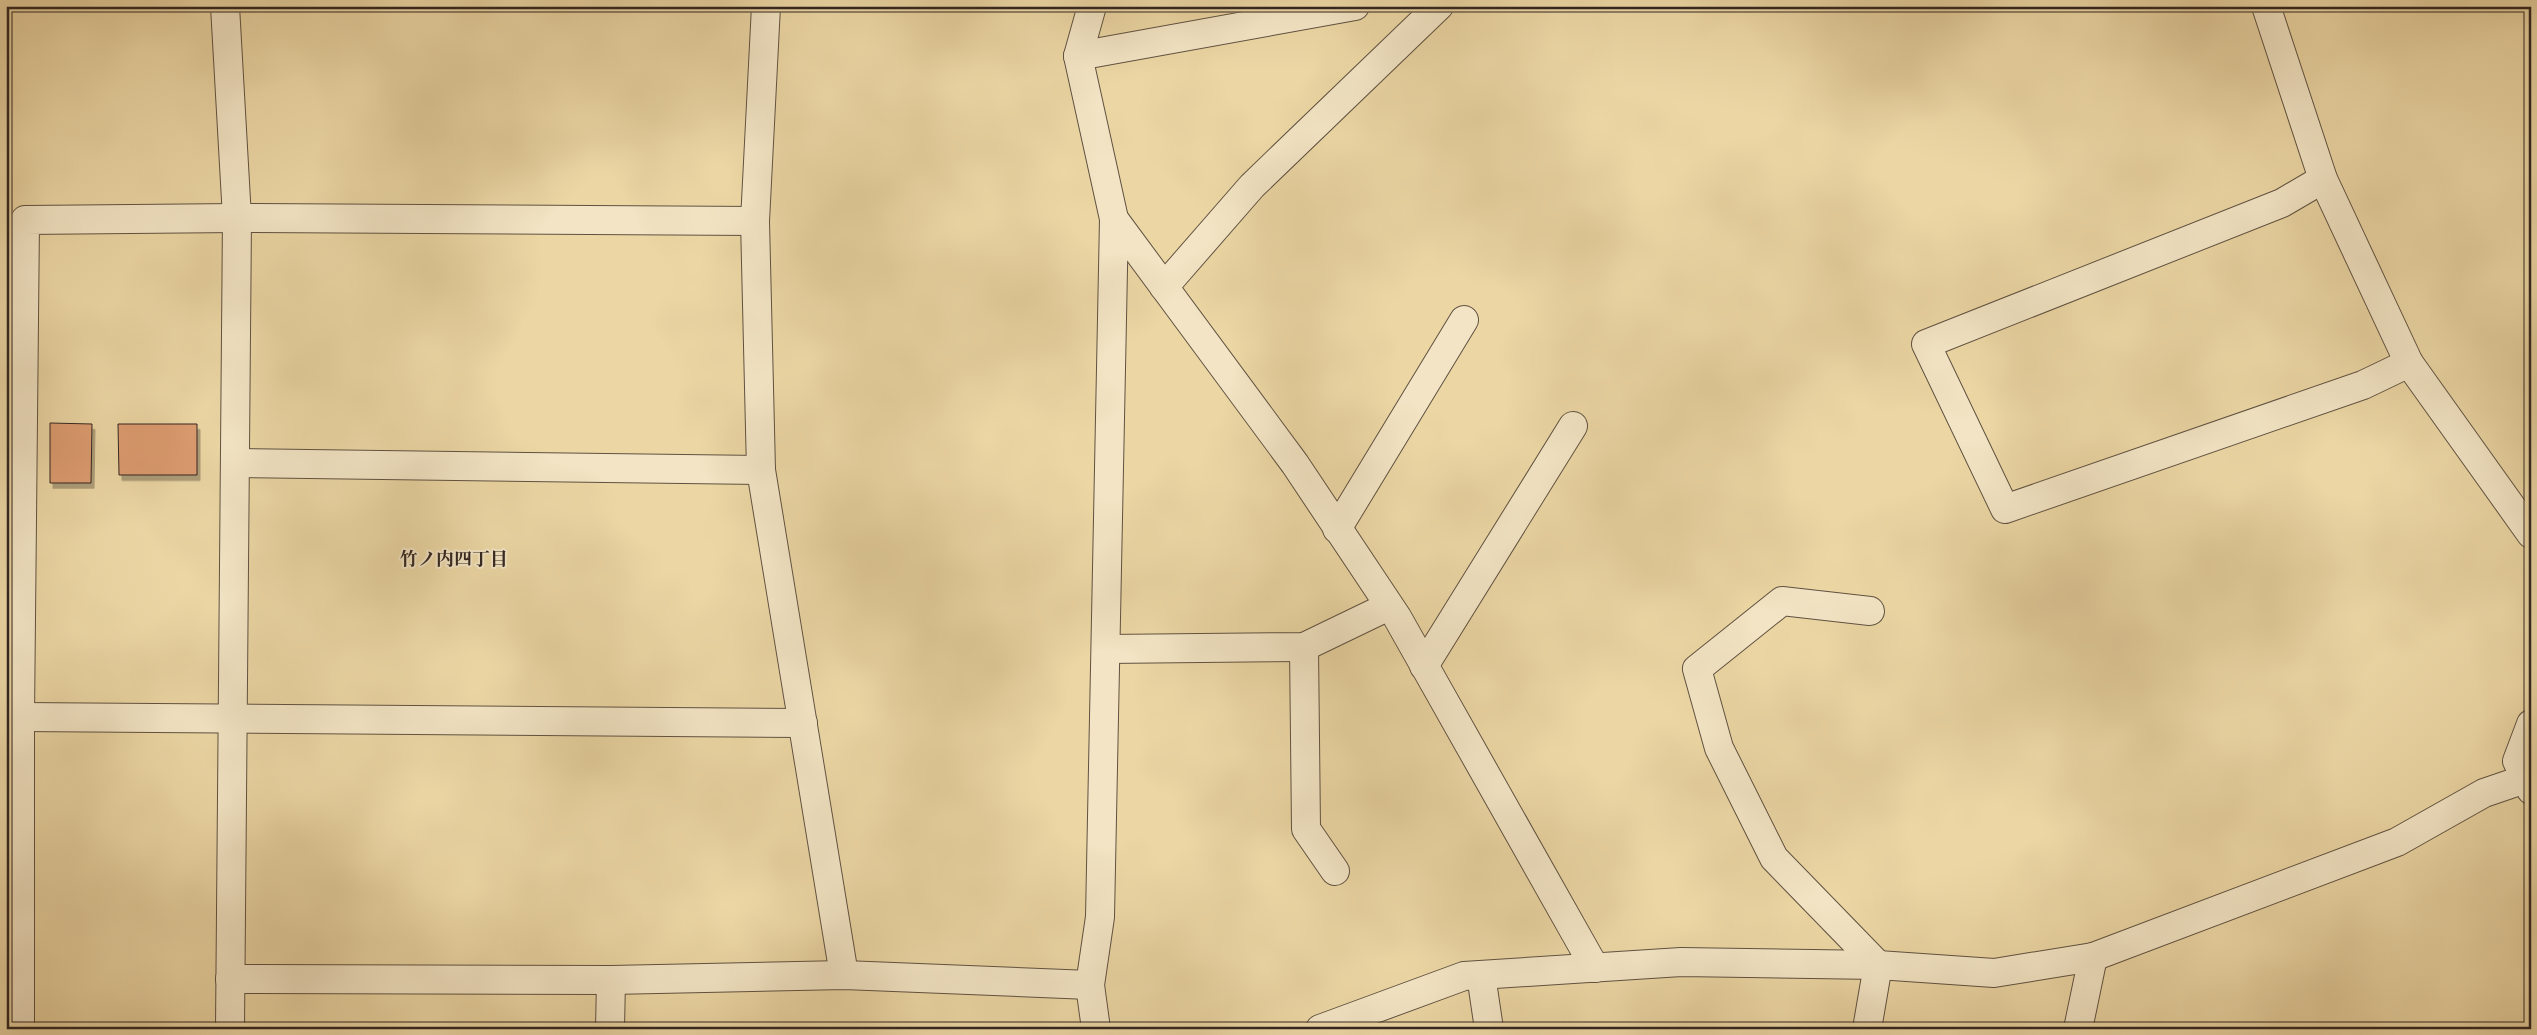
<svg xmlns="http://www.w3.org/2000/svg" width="2537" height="1035" font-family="'IM FELL French Canon','Noto Serif JP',serif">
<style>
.building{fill:#dc9c6f;stroke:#322621;filter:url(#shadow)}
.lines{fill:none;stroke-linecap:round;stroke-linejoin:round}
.minor-casing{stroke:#605242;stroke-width:30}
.minor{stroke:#f2e4c4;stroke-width:28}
.labels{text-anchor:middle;stroke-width:4;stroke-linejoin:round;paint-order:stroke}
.neighbourhood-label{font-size:18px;font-weight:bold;fill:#322621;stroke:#f2e4c4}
</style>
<defs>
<filter id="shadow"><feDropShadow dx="3" dy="5.5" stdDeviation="0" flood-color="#0004"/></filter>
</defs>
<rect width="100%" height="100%" fill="#ebd6a4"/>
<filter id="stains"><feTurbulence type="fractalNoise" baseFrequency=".004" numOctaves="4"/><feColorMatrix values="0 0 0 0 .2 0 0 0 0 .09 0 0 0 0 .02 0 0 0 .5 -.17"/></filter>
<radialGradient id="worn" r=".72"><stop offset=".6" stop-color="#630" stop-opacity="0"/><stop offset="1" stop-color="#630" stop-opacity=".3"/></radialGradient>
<!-- building -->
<g class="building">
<polygon points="50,423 92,424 91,483 50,483"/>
<polygon points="118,424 197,424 197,475 119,475"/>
</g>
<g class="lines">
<defs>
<g id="minor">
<polyline points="225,6 237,218 230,1029"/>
<polyline points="766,6 755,221 761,470 844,975"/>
<polyline points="1092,6 1078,56 1114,219 1100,917 1090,985 1096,1029"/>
<polyline points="2266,6 2323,179 2409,363 2531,534"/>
<polyline points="1078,56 1355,6"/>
<polyline points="2323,179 2282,203 1926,344 2005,509 2363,385 2409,363"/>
<polyline points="1114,219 1295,464 1397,617 1595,968"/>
<polyline points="1164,287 1252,186 1439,6"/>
<polyline points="236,463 761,470"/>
<polyline points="1337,529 1464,320"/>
<polyline points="1870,611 1782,601 1697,669 1719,748 1774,858 1878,965"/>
<polyline points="1304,647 1306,829 1335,871"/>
<polyline points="1106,649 1304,647 1389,606"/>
<polyline points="1424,666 1573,426"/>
<polyline points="20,717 803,723"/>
<polyline points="2531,724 2517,761 2531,790"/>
<polyline points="1481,975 1489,1029"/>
<polyline points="230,979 611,980 844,975 1090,985"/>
<polyline points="20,1029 20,717 25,220 237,218 755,221"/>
<polyline points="610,1029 611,980"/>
<polyline points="1320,1029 1464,976 1681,962 1878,965 1994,973 2093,957 2397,842 2484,793 2525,779"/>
<polyline points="1867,1029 1878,965"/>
<polyline points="2078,1029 2093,957"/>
</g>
</defs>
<!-- minor casing -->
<use href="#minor" class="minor-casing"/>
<!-- minor -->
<use href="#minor" class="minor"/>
</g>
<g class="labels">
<!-- neighbourhood labels -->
<g class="neighbourhood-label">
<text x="454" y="565">竹ノ内四丁目</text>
</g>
</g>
<!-- margin -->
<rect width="2537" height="1035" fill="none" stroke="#ebd6a4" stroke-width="25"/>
<rect x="8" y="8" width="2522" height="1020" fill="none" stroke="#322621" stroke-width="2.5"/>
<rect x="12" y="12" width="2512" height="1010" fill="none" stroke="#322621"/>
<rect width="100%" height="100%" filter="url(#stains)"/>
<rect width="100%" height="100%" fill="url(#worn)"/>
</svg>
